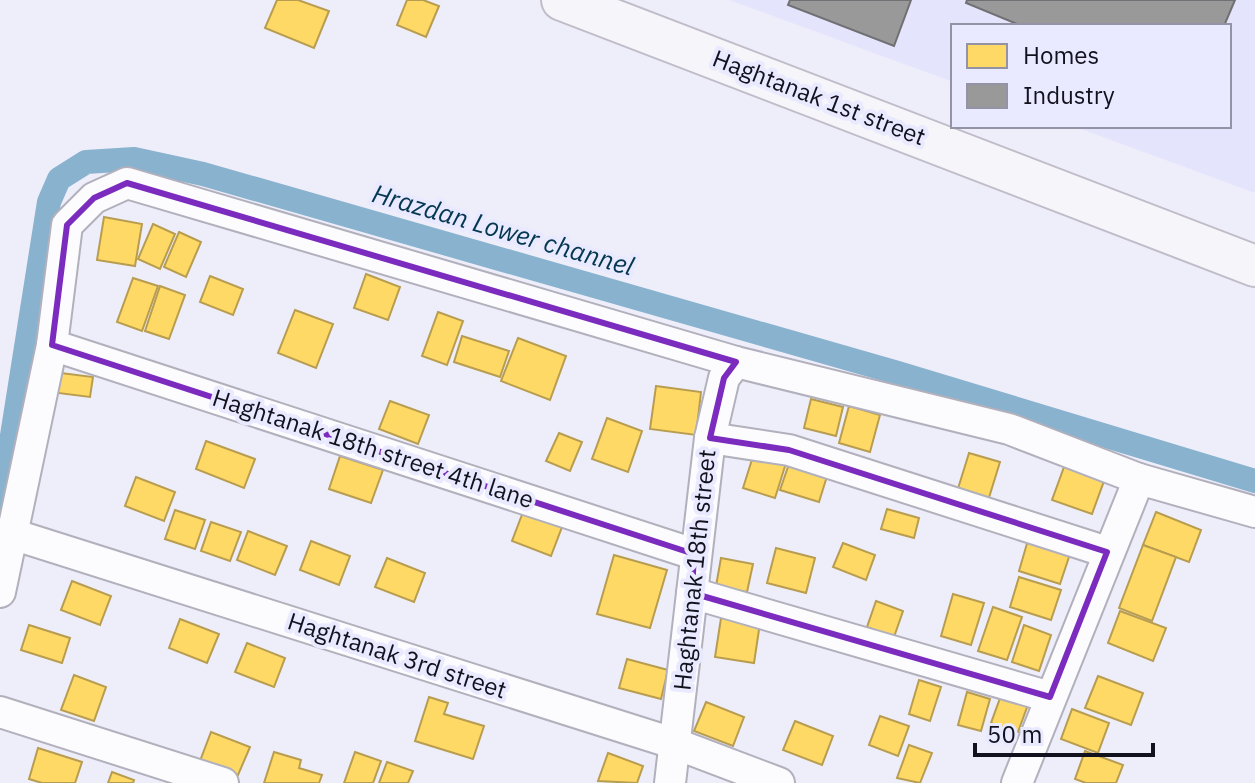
<svg xmlns="http://www.w3.org/2000/svg" width="1255" height="783" font-family="'IBM Plex Sans',sans-serif">
<style>
.built{fill:#e5e4fd}
.homes{fill:#ffd966;stroke:#b89d50;stroke-width:2}
.industry{fill:#999;stroke:#707074;stroke-width:2}
.lines{fill:none;stroke-linecap:round;stroke-linejoin:round}
.canal{stroke:#89b2cf;stroke-width:24}
.minor-casing{stroke:#b1b0bc;stroke-width:34}
.major-casing{stroke:#c0bcc9;stroke-width:44}
.minor{stroke:#fcfcfe;stroke-width:30}
.major{stroke:#f6f5f9;stroke-width:40}
.marked{fill:none;stroke:#7b2cbf;stroke-width:6;stroke-linejoin:round}
.labels{text-anchor:middle;stroke-width:8;stroke-linejoin:round;paint-order:stroke}
.street-label{font-size:24px;fill:#12111e;stroke:#e9e9ff}
.water-label{font-size:26px;font-style:italic;fill:#043850;stroke:#e9e9ff}
</style>
<rect width="100%" height="100%" fill="#eeeefa"/>
<!-- built -->
<polygon class="built" points="729,0 1255,0 1255,193 1073,126 1229,126 1229,26 953,26 953,82"/>
<!-- homes -->
<g class="homes">
<polygon points="277,0 298,0 329,11 314,48 265,28"/>
<polygon points="407,0 423,0 439,6 426,37 397,25"/>
<polygon points="104,217 142,224 135,266 97,260"/>
<polygon points="153,224 175,234 160,269 138,259"/>
<polygon points="179,232 201,242 186,277 164,267"/>
<polygon points="366,274 400,287 388,320 354,308"/>
<polygon points="210,276 243,289 233,315 200,302"/>
<polygon points="133,278 158,286 142,331 117,322"/>
<polygon points="160,286 185,295 169,339 145,331"/>
<polygon points="295,310 333,324 316,368 278,353"/>
<polygon points="438,312 463,321 447,365 422,356"/>
<polygon points="462,336 509,351 500,377 454,362"/>
<polygon points="518,338 566,356 550,400 501,381"/>
<polygon points="53,372 93,377 90,397 50,392"/>
<polygon points="656,386 701,392 696,435 650,429"/>
<polygon points="811,399 843,407 836,436 804,428"/>
<polygon points="390,401 429,415 418,444 379,429"/>
<polygon points="849,406 880,415 870,452 839,443"/>
<polygon points="607,418 642,431 628,472 592,459"/>
<polygon points="559,433 582,442 570,471 546,461"/>
<polygon points="206,441 255,459 244,488 196,469"/>
<polygon points="755,450 787,460 775,498 743,488"/>
<polygon points="969,453 1000,462 987,504 956,495"/>
<polygon points="340,456 383,470 371,503 329,489"/>
<polygon points="790,461 828,473 819,502 780,490"/>
<polygon points="1064,467 1104,481 1092,514 1052,500"/>
<polygon points="136,477 175,492 164,521 125,506"/>
<polygon points="887,509 919,518 914,538 881,529"/>
<polygon points="175,510 205,520 195,549 165,539"/>
<polygon points="523,512 562,527 551,556 512,541"/>
<polygon points="1156,512 1201,530 1189,562 1143,545"/>
<polygon points="211,522 241,532 230,561 201,551"/>
<polygon points="248,531 287,546 275,575 237,560"/>
<polygon points="1028,540 1070,554 1060,584 1019,571"/>
<polygon points="311,541 350,556 339,585 300,570"/>
<polygon points="843,543 875,555 866,580 833,567"/>
<polygon points="1143,545 1176,557 1152,621 1119,608"/>
<polygon points="776,548 815,558 806,593 767,583"/>
<polygon points="614,555 667,570 650,628 597,614"/>
<polygon points="387,558 425,573 414,602 375,587"/>
<polygon points="721,558 753,564 747,592 716,586"/>
<polygon points="1019,577 1061,590 1051,620 1010,607"/>
<polygon points="72,581 111,596 100,625 61,610"/>
<polygon points="953,594 984,603 971,645 941,636"/>
<polygon points="876,601 903,611 894,637 867,627"/>
<polygon points="993,607 1022,617 1007,660 978,651"/>
<polygon points="1120,611 1166,628 1153,661 1108,643"/>
<polygon points="721,618 760,623 754,663 715,657"/>
<polygon points="180,619 219,634 207,663 169,648"/>
<polygon points="29,625 70,638 62,663 21,650"/>
<polygon points="1024,625 1051,635 1039,671 1012,662"/>
<polygon points="247,643 285,658 274,687 235,672"/>
<polygon points="627,659 668,670 661,699 619,688"/>
<polygon points="74,675 106,687 94,721 61,710"/>
<polygon points="1098,676 1143,693 1131,725 1085,708"/>
<polygon points="919,680 941,687 930,721 909,714"/>
<polygon points="1003,690 1030,699 1018,732 991,723"/>
<polygon points="967,692 990,699 981,731 958,725"/>
<polygon points="429,697 448,703 444,714 484,726 473,759 415,741"/>
<polygon points="706,702 744,717 733,746 694,731"/>
<polygon points="1072,709 1109,723 1098,753 1061,739"/>
<polygon points="880,716 909,726 898,756 869,745"/>
<polygon points="795,721 833,736 822,765 783,750"/>
<polygon points="211,732 250,747 238,775 200,761"/>
<polygon points="909,745 932,753 920,783 897,778"/>
<polygon points="38,748 82,762 75,783 42,783 29,779"/>
<polygon points="1085,751 1123,765 1116,783 1086,783 1075,779"/>
<polygon points="274,752 301,760 299,768 322,775 319,783 264,783"/>
<polygon points="355,752 381,761 373,783 344,783"/>
<polygon points="608,753 643,766 637,783 598,781"/>
<polygon points="387,762 413,771 408,783 379,783"/>
<polygon points="112,772 134,780 133,783 108,783"/>
</g>
<!-- industry -->
<g class="industry">
<polygon points="790,0 911,0 894,46 788,5"/>
<polygon points="967,0 1235,0 1224,26 1022,26 966,3"/>
</g>
<g class="lines">
<!-- canal -->
<polyline class="canal" points="0,511 49,202 59,179 86,162 134,159 203,174 898,373 1255,481"/>
<defs>
<g id="minor">
<polyline points="52,345 694,554"/>
<polyline points="710,438 789,450 1107,552"/>
<polyline points="12,534 676,744 779,783"/>
<polyline points="0,592 52,345 67,225 94,198 127,183 736,362 1009,429 1139,479 1255,512"/>
<polyline points="692,593 1050,697"/>
<polyline points="0,712 223,783"/>
<polyline points="670,783 710,438 724,378 736,362"/>
<polyline points="1017,783 1139,479"/>
</g>
<polyline id="major" points="562,0 1255,266"/>
</defs>
<!-- minor casing -->
<use href="#minor" class="minor-casing"/>
<!-- major casing -->
<use href="#major" class="major-casing"/>
<!-- minor -->
<use href="#minor" class="minor"/>
<!-- major -->
<use href="#major" class="major"/>
</g>
<!-- marked area -->
<path class="marked" d="M 127,183 L 736,362 L 724,378 L 710,438 L 789,450 L 1107,552 L 1050,697 L 692,593 L 694,554 L 52,345 L 67,225 L 94,198 Z"/>
<g class="labels">
<!-- street labels -->
<g class="street-label">
<text transform="translate(819 98) rotate(21)" y="8">Haghtanak 1st street</text>
<text transform="translate(373 449) rotate(18)" y="8">Haghtanak 18th street 4th lane</text>
<text transform="translate(695 570) rotate(-84)" y="8">Haghtanak 18th street</text>
<text transform="translate(397 656) rotate(18)" y="8">Haghtanak 3rd street</text>
</g>
<!-- water labels -->
<g class="water-label">
<text transform="translate(503 230) rotate(16)" y="9">Hrazdan Lower channel</text>
</g>
</g>
<!-- legend -->
<rect x="951" y="24" width="280" height="104" fill="#e9e9ff" stroke="#9393a5" stroke-width="2"/>
<rect x="967" y="44" width="40" height="24" fill="#ffd966" stroke="#9393a5" stroke-width="2"/>
<text x="1023" y="64" font-size="24" fill="#12111e">Homes</text>
<rect x="967" y="84" width="40" height="24" fill="#999999" stroke="#9393a5" stroke-width="2"/>
<text x="1023" y="104" font-size="24" fill="#12111e">Industry</text>
<!-- scale -->
<path d="M975 743v12h178v-12" fill="none" stroke="#12111e" stroke-width="4"/>
<text x="987" y="743" font-size="24" fill="#12111e" stroke="#e9e9ff" stroke-width="6" paint-order="stroke">50 m</text>
</svg>
